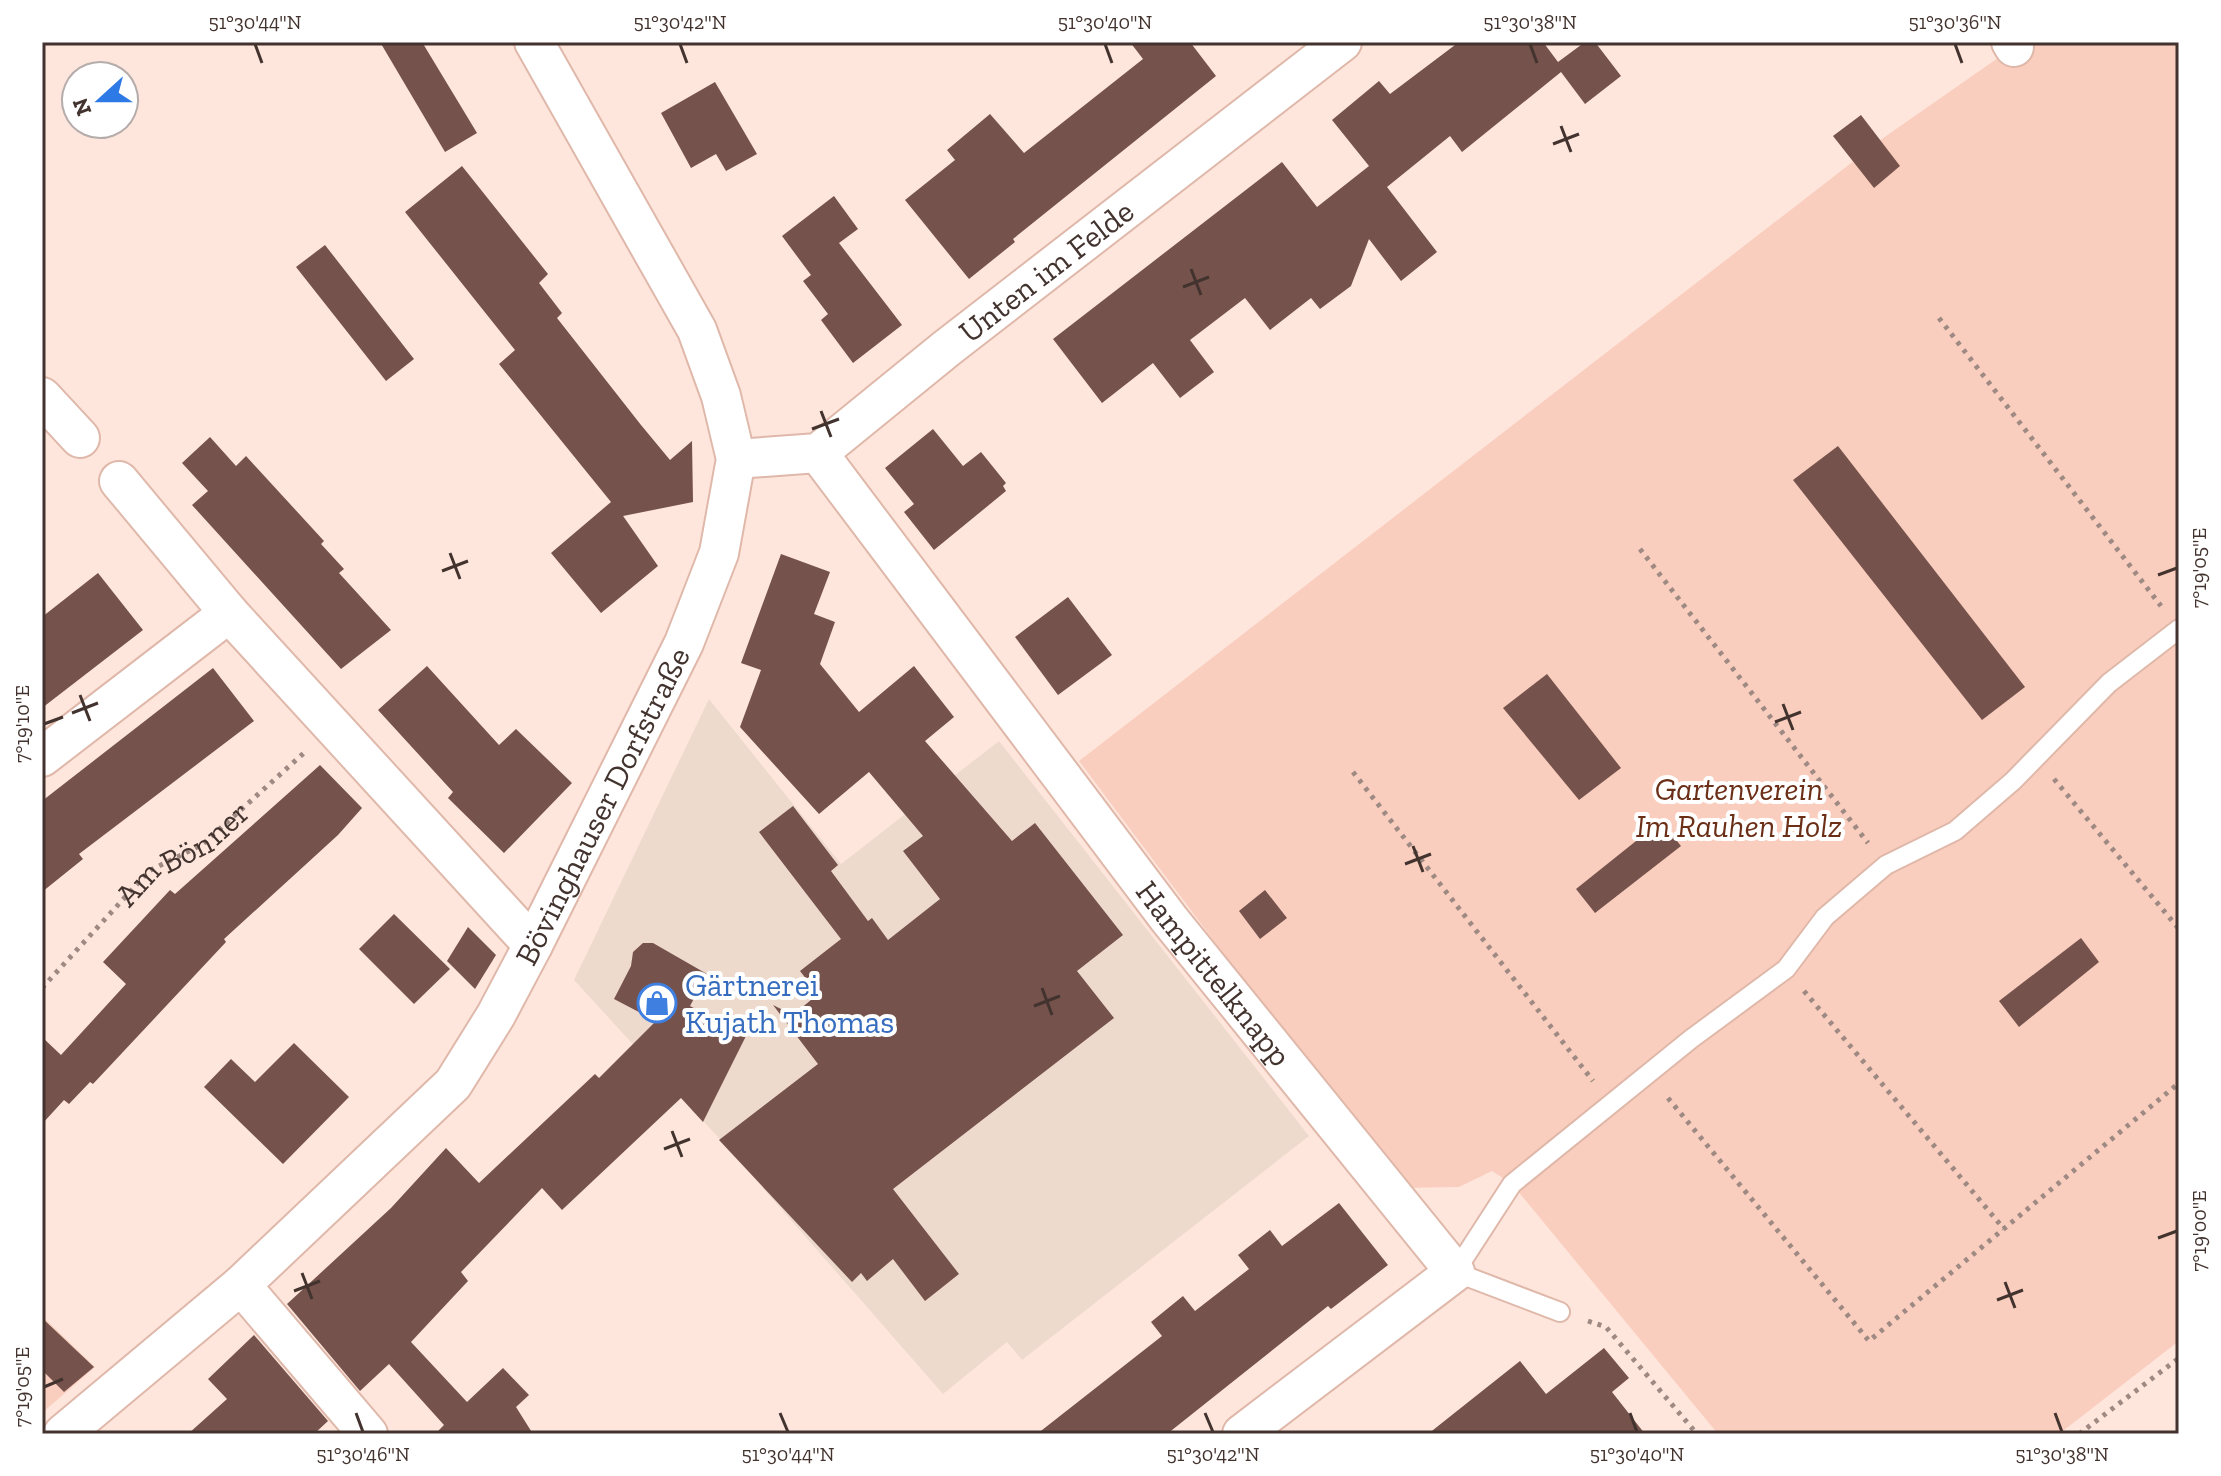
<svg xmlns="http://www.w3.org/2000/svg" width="2221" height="1476" font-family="'Zilla Slab',serif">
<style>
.commercial{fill:#eedacc}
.green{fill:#facebe}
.building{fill:#75524c}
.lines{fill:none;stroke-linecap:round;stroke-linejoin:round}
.lane-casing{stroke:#dfb8aa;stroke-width:22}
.street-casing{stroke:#dfb8aa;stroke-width:42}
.path{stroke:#9e8a83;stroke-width:5;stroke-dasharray:4 6;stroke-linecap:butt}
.lane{stroke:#fff;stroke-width:18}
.street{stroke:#fff;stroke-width:38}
.ticks{fill:none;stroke:#43332e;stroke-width:3}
.labels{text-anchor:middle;stroke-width:8;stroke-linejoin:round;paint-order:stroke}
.street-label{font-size:32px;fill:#43332e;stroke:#fff}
.park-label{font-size:32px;font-style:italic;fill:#6b2f17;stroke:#fff}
.shop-label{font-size:32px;fill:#366cbe;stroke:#fff;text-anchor:start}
.neatline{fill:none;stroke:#43332e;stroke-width:3}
.ticks-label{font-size:20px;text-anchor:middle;fill:#43332e}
</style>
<rect width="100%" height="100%" fill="#fee6dd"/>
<!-- commercial -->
<polygon class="commercial" points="709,699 841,864 999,741 1309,1136 1022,1360 1007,1342 943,1394 728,1148 574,980"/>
<!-- green -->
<g class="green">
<polygon points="2021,42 2179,42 2179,1341 2059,1434 1718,1434 1512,1184 1492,1171 1459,1187 1399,1188 1079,761 1886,136"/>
<polygon points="42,1316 95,1367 42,1413"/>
</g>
<!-- building -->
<g class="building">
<polygon points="380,42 422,42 477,133 445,152"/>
<polygon points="1130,42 1190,42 1216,76 1013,239 1015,242 969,279 905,200 955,160 947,150 990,114 1024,153 1143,59"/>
<polygon points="1459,42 1543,42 1558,62 1585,42 1595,42 1621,76 1585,104 1561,72 1462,152 1450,136 1387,187 1437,252 1401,281 1369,239 1351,286 1320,309 1311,298 1270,330 1245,298 1190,340 1214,372 1180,398 1153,363 1102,403 1053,339 1282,162 1317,207 1369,166 1332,120 1379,81 1390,94"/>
<polygon points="715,82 757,154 726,171 716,154 691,168 661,113"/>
<polygon points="1861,115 1900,166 1874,188 1833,136"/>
<polygon points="462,166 548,274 539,283 562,313 557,318 641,425 670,460 692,441 693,502 623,516 621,513 658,566 601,613 551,553 611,502 499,364 515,350 405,212"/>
<polygon points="834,196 858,229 839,243 902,325 853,363 821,320 828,314 803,281 811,275 782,236"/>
<polygon points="325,245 414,359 386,381 296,267"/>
<polygon points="933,429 963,466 981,452 1006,483 1003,486 1006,491 934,550 904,512 914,504 885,468"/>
<polygon points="210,437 236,466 246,456 324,541 321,544 344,569 339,573 391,630 341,669 192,505 208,491 182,463"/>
<polygon points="1838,446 2025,687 1982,720 1793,480"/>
<polygon points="781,554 830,572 814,614 835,622 820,664 859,712 914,666 954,717 925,741 1012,841 1035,823 1123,935 1077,971 1114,1018 893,1189 959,1274 925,1301 893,1259 867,1281 861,1273 852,1282 719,1140 818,1064 773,1005 793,1015 818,994 800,971 841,939 759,832 793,806 838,865 831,871 868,921 872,918 888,940 940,899 903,851 923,836 869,772 819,814 740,727 761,670 741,663"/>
<polygon points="98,573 143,630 42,708 42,617"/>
<polygon points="1068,597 1112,655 1058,695 1015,637"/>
<polygon points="427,666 499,745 516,729 572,783 504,853 448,798 453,792 378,710"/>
<polygon points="213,668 254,721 79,854 83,859 42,892 42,801"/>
<polygon points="1547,674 1621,768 1579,800 1503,708"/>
<polygon points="320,765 362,808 338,835 224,939 226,942 93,1084 90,1082 69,1104 64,1100 42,1124 42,1037 61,1055 126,984 103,962 170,890 175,894"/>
<polygon points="1661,821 1681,846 1595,913 1576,889"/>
<polygon points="1265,890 1287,918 1260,939 1239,911"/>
<polygon points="394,914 450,969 414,1004 359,949"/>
<polygon points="468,927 496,955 475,989 447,961"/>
<polygon points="2081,938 2099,962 2019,1027 1999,1001"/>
<polygon points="643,943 653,943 707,974 690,1006 746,1036 703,1122 681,1098 562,1210 542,1188 461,1272 468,1281 411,1342 467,1402 503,1368 529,1395 516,1407 533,1434 435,1434 444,1425 389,1364 360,1391 287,1304 391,1208 446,1148 479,1183 595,1074 599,1078 656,1021 614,999 631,966 633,952"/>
<polygon points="294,1043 349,1097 283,1164 204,1087 231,1059 255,1082"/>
<polygon points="1339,1203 1388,1265 1331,1309 1328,1306 1167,1434 1037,1434 1162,1336 1151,1322 1183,1296 1195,1311 1249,1269 1238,1255 1270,1230 1282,1246"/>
<polygon points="42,1318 94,1367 64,1392 42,1370"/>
<polygon points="254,1335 328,1421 314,1434 188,1434 227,1399 208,1379"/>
<polygon points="1604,1348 1629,1378 1612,1392 1645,1434 1428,1434 1520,1361 1546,1394"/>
</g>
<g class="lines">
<defs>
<polyline id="lane" points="1560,1312 1455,1272 1512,1184 1691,1039 1786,969 1825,917 1886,865 1955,831 2013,781 2109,683 2179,629"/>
<g id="street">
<polyline points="2011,42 2014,47"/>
<polyline points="42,397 80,438"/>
<path id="s2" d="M 818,453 L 1169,919 L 1455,1272 L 1242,1434"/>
<path id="s3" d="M 736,459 L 818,453 L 947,348 L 1342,42"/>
<polyline points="119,481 229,613"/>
<polyline points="42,757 229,613 533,945"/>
<polyline points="241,1285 368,1434"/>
<path id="s4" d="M 63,1434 L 241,1285 L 453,1084 L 496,1015 L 533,945 L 684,643 L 719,553 L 736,459 L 721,396 L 697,330 L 534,42"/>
</g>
</defs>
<!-- lane casing -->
<use href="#lane" class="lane-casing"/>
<!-- street casing -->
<use href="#street" class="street-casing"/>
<!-- path -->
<g class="path">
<polyline points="1939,318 2161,606"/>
<polyline points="1640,549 1868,843"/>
<polyline points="1353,772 1593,1081"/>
<polyline points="2054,779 2179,929"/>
<path id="s1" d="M 42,988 L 149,871 L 203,844 L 305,752"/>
<polyline points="1804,991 2004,1229"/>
<polyline points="1668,1098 1869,1341 2179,1083"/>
<polyline points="1588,1321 1606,1327 1697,1434"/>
<polyline points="2079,1434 2179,1358"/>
</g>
<!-- lane -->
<use href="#lane" class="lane"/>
<!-- street -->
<use href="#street" class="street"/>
</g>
<!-- ticks -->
<path class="ticks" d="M 255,44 L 262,63M 680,44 L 687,63M 1105,44 L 1112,63M 1530,44 L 1537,63M 1955,44 L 1962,63M 1561,126 L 1571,152M 1553,144 L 1579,134M 1191,269 L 1201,295M 1183,287 L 1209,277M 821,411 L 831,437M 812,429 L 839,419M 450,553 L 460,579M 442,571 L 468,561M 2158,575 L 2177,568M 80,695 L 90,721M 1783,704 L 1793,730M 72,713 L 98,703M 1775,722 L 1801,712M 44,724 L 63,717M 1413,846 L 1423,872M 1405,864 L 1431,854M 1042,988 L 1052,1015M 1034,1006 L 1060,996M 672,1131 L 682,1157M 664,1149 L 690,1139M 2158,1238 L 2177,1231M 302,1273 L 312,1299M 2005,1282 L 2015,1308M 294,1291 L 320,1281M 1997,1300 L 2023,1290M 44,1387 L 63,1379M 356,1413 L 363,1432M 780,1413 L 788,1432M 1205,1413 L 1213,1432M 1630,1413 L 1637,1432M 2055,1413 L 2062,1432"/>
<!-- icons -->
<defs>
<symbol id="shop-ring" viewBox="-11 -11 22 22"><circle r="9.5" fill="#fff" stroke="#3f7fe0" stroke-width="1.5"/><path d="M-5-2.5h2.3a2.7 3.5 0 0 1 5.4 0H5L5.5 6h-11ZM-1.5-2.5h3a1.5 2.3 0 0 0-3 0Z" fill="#3f7fe0"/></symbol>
</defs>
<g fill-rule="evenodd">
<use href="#shop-ring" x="635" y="981" width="44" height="44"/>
</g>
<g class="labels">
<!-- street labels -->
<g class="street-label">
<text dy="11" stroke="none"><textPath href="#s3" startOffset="374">Unten im Felde</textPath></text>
<text dy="11" stroke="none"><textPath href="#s4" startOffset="840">Bövinghauser Dorfstraße</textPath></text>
<text dy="11" stroke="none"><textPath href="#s1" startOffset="196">Am Bönner</textPath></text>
<text dy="11" stroke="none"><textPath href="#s2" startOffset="654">Hampittelknapp</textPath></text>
</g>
<!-- park labels -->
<g class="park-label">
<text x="1739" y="800">Gartenverein<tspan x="1739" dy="37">Im Rauhen Holz</tspan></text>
</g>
<!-- shop labels -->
<g class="shop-label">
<text x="685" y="996">Gärtnerei<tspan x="685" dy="37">Kujath Thomas</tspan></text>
</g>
</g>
<!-- border -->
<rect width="2221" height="1476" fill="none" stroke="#ffffff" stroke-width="88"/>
<!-- north arrow -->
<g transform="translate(100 100) rotate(249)"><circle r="38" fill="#ffffff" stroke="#b4adab" stroke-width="2"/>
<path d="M0-6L14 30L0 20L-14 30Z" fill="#2d7ae6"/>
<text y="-12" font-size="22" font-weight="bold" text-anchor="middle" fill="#43332e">N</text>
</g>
<rect x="44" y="44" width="2133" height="1388" class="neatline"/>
<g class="ticks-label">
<text x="255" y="29">51°30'44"N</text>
<text x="680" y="29">51°30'42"N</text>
<text x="1105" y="29">51°30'40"N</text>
<text x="1530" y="29">51°30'38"N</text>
<text x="1955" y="29">51°30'36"N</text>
<text transform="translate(2199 568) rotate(-90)" y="7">7°19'05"E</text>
<text transform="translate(22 724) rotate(-90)" y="7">7°19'10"E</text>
<text transform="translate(2199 1231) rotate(-90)" y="7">7°19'00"E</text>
<text transform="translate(22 1387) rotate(-90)" y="7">7°19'05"E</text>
<text x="363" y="1461">51°30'46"N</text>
<text x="788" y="1461">51°30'44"N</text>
<text x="1213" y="1461">51°30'42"N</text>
<text x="1637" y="1461">51°30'40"N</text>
<text x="2062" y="1461">51°30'38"N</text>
</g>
</svg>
